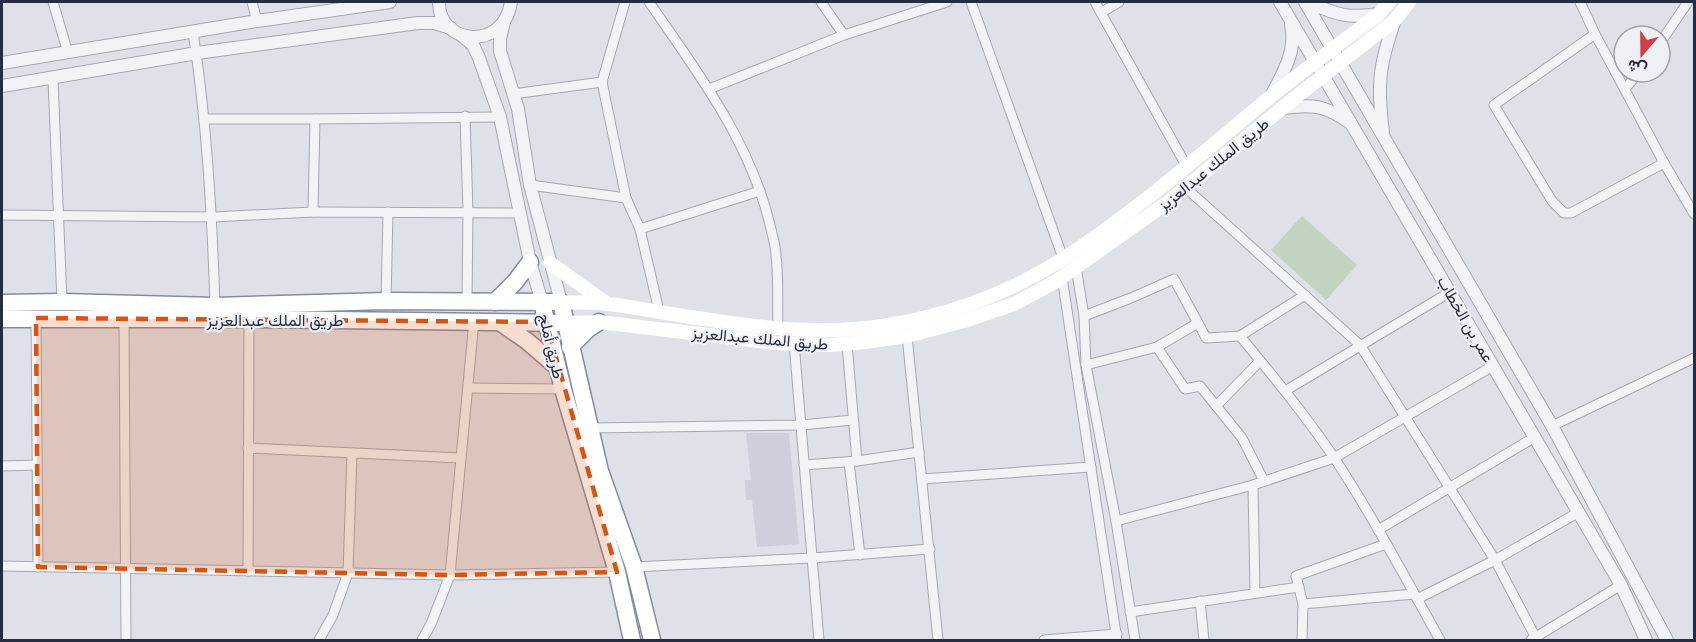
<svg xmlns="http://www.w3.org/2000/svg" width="1696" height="642" font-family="'Nunito Sans',Vazirmatn,sans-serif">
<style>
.built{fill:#cdd0db}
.green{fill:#c2d3bf}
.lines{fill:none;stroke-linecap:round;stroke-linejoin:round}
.minor-casing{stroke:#a4a7b3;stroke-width:11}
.tertiary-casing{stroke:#a4a7b3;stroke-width:14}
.trunk-casing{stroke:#858ca0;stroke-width:19}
.minor{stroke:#f2f3f7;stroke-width:9}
.tertiary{stroke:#f2f3f7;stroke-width:12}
.secondary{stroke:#fff;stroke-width:14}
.trunk{stroke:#fff;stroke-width:16}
.marked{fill:#d55511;fill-opacity:0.2;stroke:#d55511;stroke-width:4.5;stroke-dasharray:12 8;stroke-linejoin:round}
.labels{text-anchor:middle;stroke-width:4.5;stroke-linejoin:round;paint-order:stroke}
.street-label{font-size:16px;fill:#272d40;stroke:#eef0f6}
</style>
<rect width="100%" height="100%" fill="#dfe1e9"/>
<!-- built -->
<polygon class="built" points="746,433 789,433 799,544 757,547 752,500 746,500 745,480 751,480"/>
<!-- green -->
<polygon class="green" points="1302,216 1357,265 1326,300 1271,250"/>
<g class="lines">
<defs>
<g id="minor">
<polyline points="53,2 68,53"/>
<polyline points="252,2 257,21"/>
<path d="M 649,2 C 698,73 751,142 771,229 C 773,238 776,247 776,256 C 779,279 777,304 778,328"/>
<polyline points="821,2 844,35"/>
<polyline points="971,2 1063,258"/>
<polyline points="1095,2 1187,167"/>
<polyline points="1580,2 1595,34 1664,163 1694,214"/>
<polyline points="1102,12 1119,2"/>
<path d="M 193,32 C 207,123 212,214 215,306"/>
<polyline points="1595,34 1494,105 1552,201 1564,213 1571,213 1664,163"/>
<polyline points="1660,43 1688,2"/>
<polyline points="53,79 62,302"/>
<polyline points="602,82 626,198"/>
<polyline points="709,89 844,35 947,2"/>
<polyline points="1625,89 1639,72"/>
<polyline points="513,94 602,82 625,2"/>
<polyline points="465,116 468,212 467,301"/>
<polyline points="204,119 315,119 500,117"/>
<polyline points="530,185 626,198 640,229 760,191"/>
<polyline points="1186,188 1360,345 1495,560 1537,640"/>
<polyline points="313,212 315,119"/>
<polyline points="2,215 213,217 313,212 519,213"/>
<polyline points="640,229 659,311"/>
<polyline points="1076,267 1084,316 1086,365 1116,521 1135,640"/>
<polyline points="1062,277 1117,640"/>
<polyline points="386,301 388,212"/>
<polyline points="1084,316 1131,298 1174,279 1198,323 1157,347 1086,365"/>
<polyline points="36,318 38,567"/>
<polyline points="124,319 126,640"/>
<polyline points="1198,323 1206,338 1240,336 1305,295"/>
<polyline points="907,336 938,640"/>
<path d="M 1240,336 C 1273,376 1306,416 1335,459 C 1373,517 1406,579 1440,640"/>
<polyline points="794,343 819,640"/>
<polyline points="847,344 857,461"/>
<polyline points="1157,347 1185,389 1200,386 1242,438 1264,481"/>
<polyline points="468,388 563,389"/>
<polyline points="1285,391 1450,292"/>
<polyline points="1216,406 1260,361"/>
<polyline points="1552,426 1694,358"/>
<polyline points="589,428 801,425 853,420"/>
<polyline points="248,448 461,458"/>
<polyline points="849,462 860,555"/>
<polyline points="804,465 857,461 919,452"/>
<polyline points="2,466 37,465"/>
<polyline points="922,479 1091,467"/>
<polyline points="1253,485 1255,593"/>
<polyline points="1116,521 1253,485 1334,458 1493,366"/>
<polyline points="1378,530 1535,437"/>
<polyline points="2,566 450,575 617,572"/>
<polyline points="634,567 812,558 930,549"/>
<polyline points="248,571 249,319"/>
<polyline points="1417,599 1495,560 1579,512"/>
<polyline points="1200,601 1204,640"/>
<polyline points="1303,604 1414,594"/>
<polyline points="1130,612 1299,587"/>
<polyline points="319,640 333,615 348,573 352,453"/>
<polyline points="422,640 431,624 450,575 474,321"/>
<polyline points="1044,640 1117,634"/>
<polyline points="1302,640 1303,604 1296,576 1386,544"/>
<polyline points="1531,640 1621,585"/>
</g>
<g id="tertiary">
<path d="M 439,2 C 438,45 504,52 511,2"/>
<polyline points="1280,2 1621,585 1646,640"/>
<polyline points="1305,2 1552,426 1667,640"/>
<path d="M 1307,2 C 1336,14 1347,19 1379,14"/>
<polyline points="504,22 500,39 500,51 518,109 530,185 561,302"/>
<polyline points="461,35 473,45 479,58 500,117 530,262 542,302"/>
<polyline points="2,63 257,21 390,2"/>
<polyline points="2,86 197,53 418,23 434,23 451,28"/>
<path d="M 1271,96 C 1283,73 1297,51 1291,25"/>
<path d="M 1283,108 C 1313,104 1324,105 1349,122"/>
<path d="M 1383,132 C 1377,85 1379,65 1395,20"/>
</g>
<g id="trunk">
<polyline points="495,302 515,282 530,262"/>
<polyline points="2,303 62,302 215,306 386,301 561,302 600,471 634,567 652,640"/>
<polyline points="544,312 563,389 617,572 632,640"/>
<polyline points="2,319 249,319 565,323"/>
<polyline points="501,323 527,341 557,367"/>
<polyline points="570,347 588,329 599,322"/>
</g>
</defs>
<!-- minor casing -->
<use href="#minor" class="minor-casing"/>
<!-- tertiary casing -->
<use href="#tertiary" class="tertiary-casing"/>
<!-- trunk casing -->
<use href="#trunk" class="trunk-casing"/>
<!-- minor -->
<use href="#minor" class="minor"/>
<!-- tertiary -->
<use href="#tertiary" class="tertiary"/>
<!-- secondary -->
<g class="secondary">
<polyline points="550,263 606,303"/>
<path d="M 561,302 C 576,303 591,302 607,304 C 637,307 667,314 698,318 C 740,325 783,331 826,330 C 906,330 990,304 1058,262 C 1133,214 1200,155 1269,98 C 1305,69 1342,42 1379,14 L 1389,2"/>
<polyline points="565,323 599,322 776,343 831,345 865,342 907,336 964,321 1014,304 1055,282 1168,202 1292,100 1395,20 1409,2"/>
</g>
<!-- trunk -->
<use href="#trunk" class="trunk"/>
</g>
<!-- marked area -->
<path class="marked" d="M 36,318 L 546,322 L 617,572 L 450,575 L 38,567 Z"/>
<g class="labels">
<!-- street labels -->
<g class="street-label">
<text transform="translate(1213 164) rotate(-39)" y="6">طريق الملك عبدالعزيز</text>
<text transform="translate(1466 319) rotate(60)" y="6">عمر بن الخطاب</text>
<text x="275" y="326">طريق الملك عبدالعزيز</text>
<text transform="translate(760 338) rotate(5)" y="6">طريق الملك عبدالعزيز</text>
<text transform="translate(552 346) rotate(77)" y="6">طريق أملج</text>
</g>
</g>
<!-- border -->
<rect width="1696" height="642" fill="none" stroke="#272d40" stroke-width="6"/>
<!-- north arrow -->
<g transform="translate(1642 54) rotate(200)"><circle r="28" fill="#eef0f6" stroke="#9ea2ad" stroke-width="1.5"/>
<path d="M0-4.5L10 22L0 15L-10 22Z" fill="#d33e40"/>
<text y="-9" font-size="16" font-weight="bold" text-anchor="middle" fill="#272d40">ش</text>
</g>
</svg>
